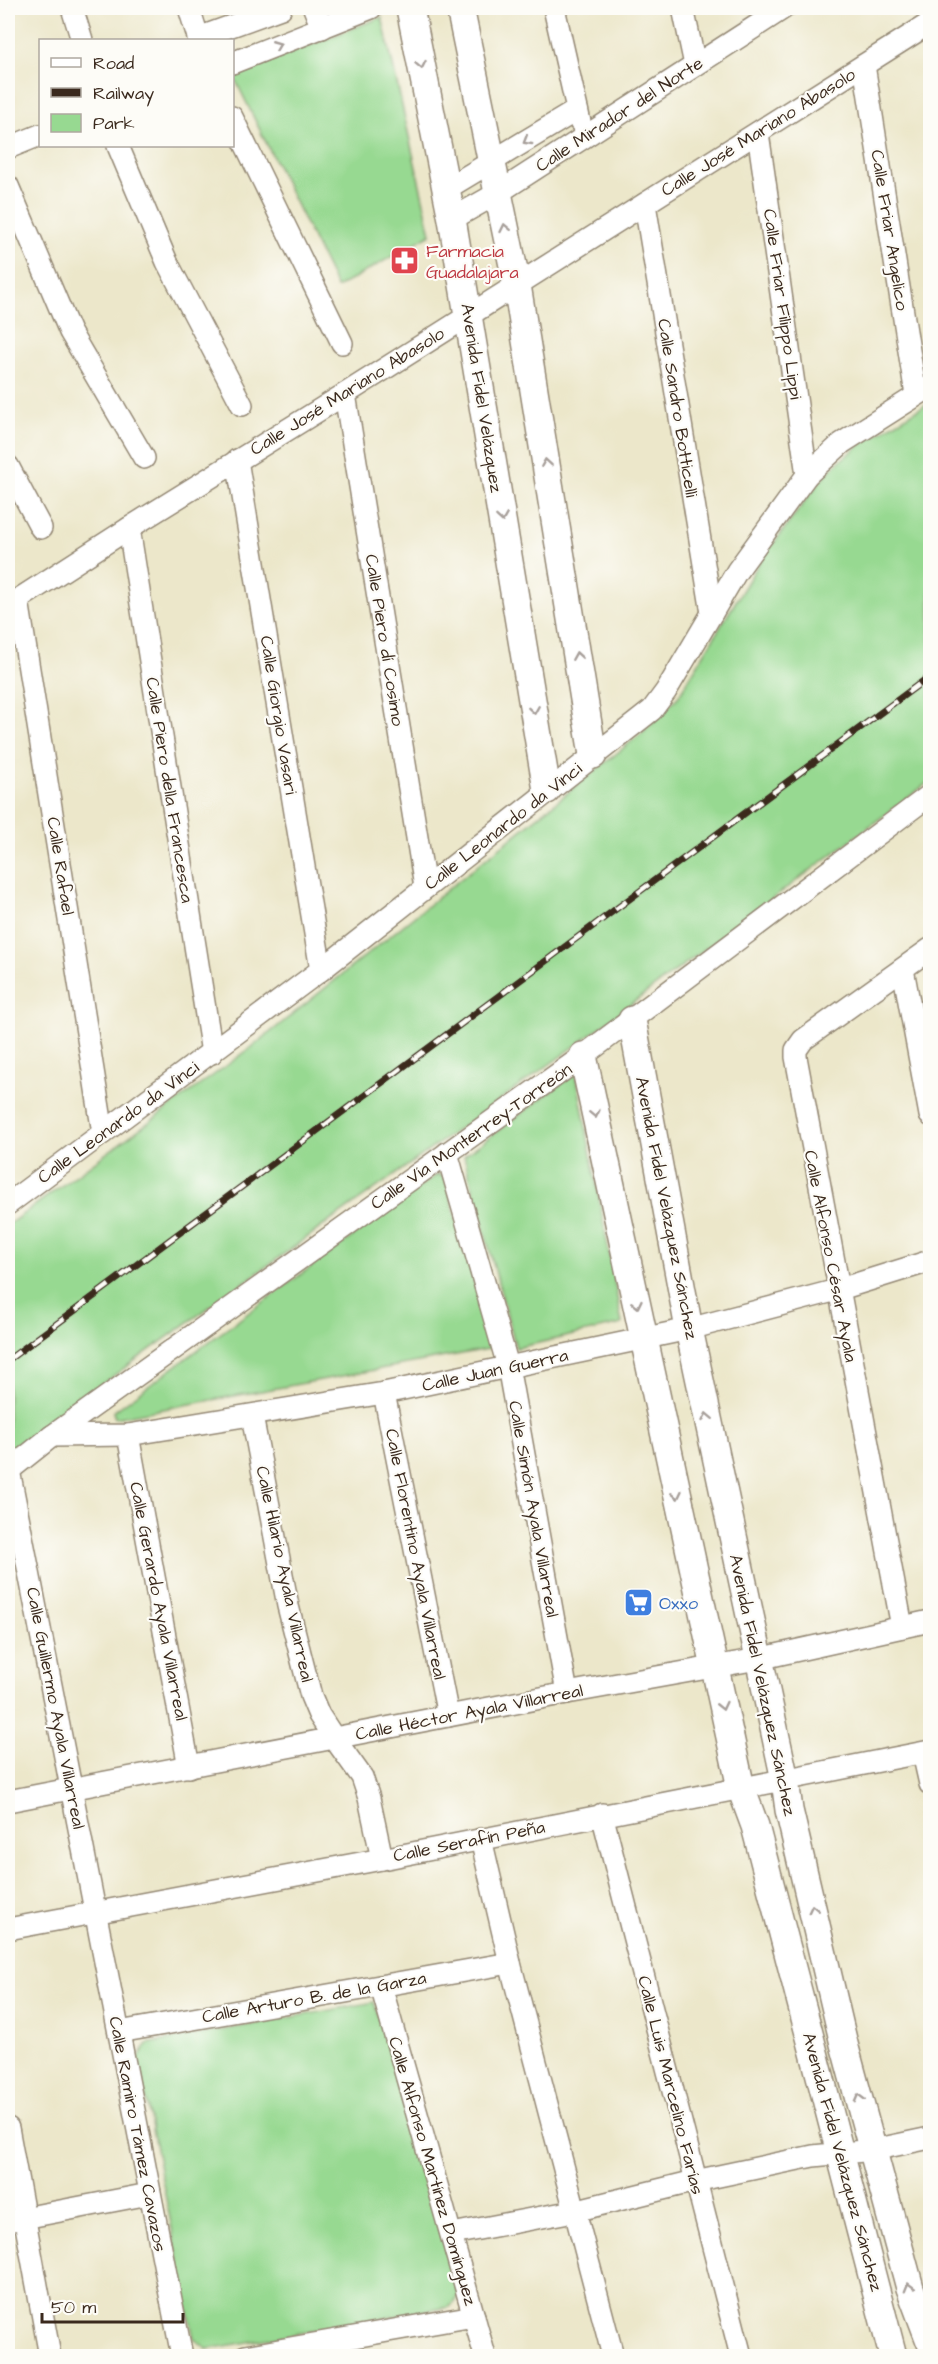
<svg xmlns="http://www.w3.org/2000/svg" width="938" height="2364" font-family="'Architects Daughter',sans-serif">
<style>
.green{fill:#97d991;stroke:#698258;stroke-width:1.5}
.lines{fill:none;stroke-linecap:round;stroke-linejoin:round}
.minor-casing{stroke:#948874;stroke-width:24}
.tertiary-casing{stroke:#948874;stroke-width:30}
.minor{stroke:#fff;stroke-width:21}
.tertiary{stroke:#fff;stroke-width:27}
.rail-casing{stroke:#3b2a1e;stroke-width:7}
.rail{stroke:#fdfcf7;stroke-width:4.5;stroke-dasharray:14;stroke-linecap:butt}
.oneway{stroke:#a79f9a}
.labels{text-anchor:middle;stroke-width:4.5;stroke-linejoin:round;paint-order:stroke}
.street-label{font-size:18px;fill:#3b2a1e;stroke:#fdfcf7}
.health-label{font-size:18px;fill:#be3a42;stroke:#fdfcf7;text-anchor:start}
.shop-label{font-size:18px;fill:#366cbe;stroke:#fdfcf7;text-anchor:start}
</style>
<rect width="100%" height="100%" fill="#fdfcf7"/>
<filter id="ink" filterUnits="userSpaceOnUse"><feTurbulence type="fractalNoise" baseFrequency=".0167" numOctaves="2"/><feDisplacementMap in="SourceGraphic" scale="12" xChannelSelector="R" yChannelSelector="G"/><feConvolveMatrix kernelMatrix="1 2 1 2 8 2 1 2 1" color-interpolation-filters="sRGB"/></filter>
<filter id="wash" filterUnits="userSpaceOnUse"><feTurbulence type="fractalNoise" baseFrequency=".008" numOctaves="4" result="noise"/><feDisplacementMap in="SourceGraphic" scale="24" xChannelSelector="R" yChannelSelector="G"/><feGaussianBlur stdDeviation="1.35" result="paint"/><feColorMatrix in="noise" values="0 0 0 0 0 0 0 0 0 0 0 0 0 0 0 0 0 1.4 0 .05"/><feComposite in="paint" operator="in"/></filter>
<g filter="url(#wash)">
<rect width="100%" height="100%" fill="#ece7ca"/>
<!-- green -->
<g class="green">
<polygon points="382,17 431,234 337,288 233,75"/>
<polygon points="930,402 930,781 571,1049 8,1451 8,1225 252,1047 642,733 678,697 759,563 821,480 836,464 864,442"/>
<polygon points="576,1073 622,1324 516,1348 464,1156"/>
<polygon points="438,1174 445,1178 491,1343 488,1349 115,1418 113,1412"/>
<polygon points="374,2002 459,2296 450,2307 208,2349 194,2339 138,2059 147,2044"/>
</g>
</g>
<g filter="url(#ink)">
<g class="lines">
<defs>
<g id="minor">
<polyline points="72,8 82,40"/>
<polyline points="189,8 199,40"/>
<polyline points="314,8 322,28"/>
<polyline points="554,8 580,122"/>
<polyline points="683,8 695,65"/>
<polyline points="198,38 281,8"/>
<polyline points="232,63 371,8"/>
<polyline points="864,65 916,395"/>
<polyline points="232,117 342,343"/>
<polyline points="758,133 807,475"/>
<polyline points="118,146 167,262 242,405"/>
<polyline points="8,148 40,135"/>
<polyline points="8,186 70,332 144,458"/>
<polyline points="446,189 577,110"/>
<polyline points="645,204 712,613"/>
<polyline points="452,219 498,193 784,8"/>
<polyline points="345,394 425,887"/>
<polyline points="237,460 321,970"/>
<polyline points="8,466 41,528"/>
<polyline points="129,528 212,1053"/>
<polyline points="18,600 103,1133"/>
<polyline points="8,606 129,528 345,394 930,23"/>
<polyline points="903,969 930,1115"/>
<polyline points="447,1153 508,1366 567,1693"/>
<polyline points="8,1204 321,970 652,710 666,691 737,571 807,475 842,443 930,387"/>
<polyline points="384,1393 448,1716"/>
<polyline points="252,1416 288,1606 311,1696 319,1715 334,1738 362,1777 369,1798 382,1859"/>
<polyline points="128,1435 189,1767"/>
<polyline points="52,1436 128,1435 384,1393 689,1329 837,1290 930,1261"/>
<polyline points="9,1470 182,2356"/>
<polyline points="8,1471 52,1436 583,1056 930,795"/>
<polyline points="902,1627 796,1057 796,1050 803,1040 930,949"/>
<polyline points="923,1753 930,1784"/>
<polyline points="8,1801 567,1693 758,1659 930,1621"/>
<polyline points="602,1814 741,2356"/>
<polyline points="481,1839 510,1963 613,2356"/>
<polyline points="8,1929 382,1859 930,1751"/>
<polyline points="381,1986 485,2356"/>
<polyline points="119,2032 510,1963"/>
<polyline points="8,2128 50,2356"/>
<polyline points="8,2221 149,2194"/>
<polyline points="452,2234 574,2211 695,2181 813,2156 873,2150 930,2138"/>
<polyline points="245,2356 474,2316"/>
</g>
<g id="tertiary">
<polyline points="410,8 452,219 547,790"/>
<polyline points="460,8 517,285 593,755"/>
<polyline points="632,1020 689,1329 785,1780 789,1810 844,2044 910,2288 930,2341"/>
<polyline points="583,1056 741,1788 755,1826 893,2356"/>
</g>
</defs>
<!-- minor casing -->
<use href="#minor" class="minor-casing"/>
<!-- tertiary casing -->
<use href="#tertiary" class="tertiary-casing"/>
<!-- minor -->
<use href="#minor" class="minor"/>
<!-- tertiary -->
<use href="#tertiary" class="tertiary"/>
<defs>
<polyline id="rail" points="8,1360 930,676"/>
</defs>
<!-- rail casing -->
<use href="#rail" class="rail-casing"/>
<!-- rail -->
<use href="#rail" class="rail"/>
</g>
<!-- one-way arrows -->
<defs><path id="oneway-chevron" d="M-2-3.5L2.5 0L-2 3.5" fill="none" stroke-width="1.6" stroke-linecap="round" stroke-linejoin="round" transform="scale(1.5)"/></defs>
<g class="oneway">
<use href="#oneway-chevron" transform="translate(277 45) rotate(-22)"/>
<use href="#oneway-chevron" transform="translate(421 65) rotate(79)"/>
<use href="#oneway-chevron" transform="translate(527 141) rotate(149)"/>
<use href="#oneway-chevron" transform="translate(505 228) rotate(-102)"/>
<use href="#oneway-chevron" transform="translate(546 463) rotate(-99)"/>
<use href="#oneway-chevron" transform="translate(502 518) rotate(81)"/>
<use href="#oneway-chevron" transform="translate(577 656) rotate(-99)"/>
<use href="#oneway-chevron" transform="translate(534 710) rotate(81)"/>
<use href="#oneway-chevron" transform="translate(595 1114) rotate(78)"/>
<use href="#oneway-chevron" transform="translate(637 1304) rotate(78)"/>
<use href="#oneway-chevron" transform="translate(707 1417) rotate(-102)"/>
<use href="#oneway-chevron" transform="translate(677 1495) rotate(78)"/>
<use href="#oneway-chevron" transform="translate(722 1706) rotate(77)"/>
<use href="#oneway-chevron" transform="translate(813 1909) rotate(-103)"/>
<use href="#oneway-chevron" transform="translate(859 2098) rotate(-105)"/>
<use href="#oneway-chevron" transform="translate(909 2287) rotate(-106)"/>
</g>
</g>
<!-- icons -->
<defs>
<symbol id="pharmacy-square" viewBox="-11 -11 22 22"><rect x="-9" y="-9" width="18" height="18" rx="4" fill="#e0444e" stroke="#fdfcf7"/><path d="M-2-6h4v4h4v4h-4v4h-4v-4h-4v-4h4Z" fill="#fff"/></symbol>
<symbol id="supermarket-square" viewBox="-11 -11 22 22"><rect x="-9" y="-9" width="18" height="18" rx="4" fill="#3f7fe0" stroke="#fdfcf7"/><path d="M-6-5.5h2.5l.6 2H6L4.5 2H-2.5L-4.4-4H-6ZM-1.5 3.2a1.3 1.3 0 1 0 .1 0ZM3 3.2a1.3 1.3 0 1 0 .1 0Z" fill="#fff"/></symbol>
</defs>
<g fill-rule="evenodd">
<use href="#pharmacy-square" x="388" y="244" width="33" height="33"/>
<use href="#supermarket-square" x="622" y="1586" width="33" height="33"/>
</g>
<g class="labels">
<!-- street labels -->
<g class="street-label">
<text transform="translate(619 114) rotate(-33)" y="6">Calle Mirador del Norte</text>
<text transform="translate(758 132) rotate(-32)" y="6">Calle José Mariano Abasolo</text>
<text transform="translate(890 230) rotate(81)" y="6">Calle Friar Angelico</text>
<text transform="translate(783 304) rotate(82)" y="6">Calle Friar Filippo Lippi</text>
<text transform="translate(347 391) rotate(-32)" y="6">Calle José Mariano Abasolo</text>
<text transform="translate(482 398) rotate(81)" y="6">Avenida Fidel Velázquez</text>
<text transform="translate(678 408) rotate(81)" y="6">Calle Sandro Botticelli</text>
<text transform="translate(385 640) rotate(81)" y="6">Calle Piero dí Cosimo</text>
<text transform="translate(279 715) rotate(81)" y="6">Calle Giorgio Vasari</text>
<text transform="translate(170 790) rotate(81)" y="6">Calle Piero della Francesca</text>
<text transform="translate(503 826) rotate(-38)" y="6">Calle Leonardo da Vinci</text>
<text transform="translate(61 866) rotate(81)" y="6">Calle Rafael</text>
<text transform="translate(118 1122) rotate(-36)" y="6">Calle Leonardo da Vinci</text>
<text transform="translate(471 1136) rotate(-35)" y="6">Calle Vía Monterrey-Torreón</text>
<text transform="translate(667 1208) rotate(79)" y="6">Avenida Fidel Velázquez Sánchez</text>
<text transform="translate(831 1256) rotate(79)" y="6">Calle Alfonso César Ayala</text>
<text transform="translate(495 1370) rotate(-12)" y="6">Calle Juan Guerra</text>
<text transform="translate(534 1509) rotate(80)" y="6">Calle Simón Ayala Villarreal</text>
<text transform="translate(416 1554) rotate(79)" y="6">Calle Florentino Ayala Villarreal</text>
<text transform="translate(285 1574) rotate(78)" y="6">Calle Hilario Ayala Villarreal</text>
<text transform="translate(159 1601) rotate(79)" y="6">Calle Gerardo Ayala Villarreal</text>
<text transform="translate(763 1685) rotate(78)" y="6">Avenida Fidel Velázquez Sánchez</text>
<text transform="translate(56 1708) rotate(79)" y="6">Calle Guillermo Ayala Villarreal</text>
<text transform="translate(469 1712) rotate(-11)" y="6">Calle Héctor Ayala Villarreal</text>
<text transform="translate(469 1841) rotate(-11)" y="6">Calle Serafín Peña</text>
<text transform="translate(314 1997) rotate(-10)" y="6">Calle Arturo B. de la Garza</text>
<text transform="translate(671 2085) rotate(76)" y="6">Calle Luis Marcelino Farías</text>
<text transform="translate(138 2134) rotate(79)" y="6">Calle Ramiro Támez Cavazos</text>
<text transform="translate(843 2162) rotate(75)" y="6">Avenida Fidel Velázquez Sánchez</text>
<text transform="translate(433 2171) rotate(74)" y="6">Calle Alfonso Martínez Domínguez</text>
</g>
<!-- health labels -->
<g class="health-label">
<text x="426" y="257">Farmacia<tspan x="426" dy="21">Guadalajara</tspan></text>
</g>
<!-- shop labels -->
<g class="shop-label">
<text x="659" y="1609">Oxxo</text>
</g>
</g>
<!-- margin -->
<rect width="938" height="2364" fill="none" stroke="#fdfcf7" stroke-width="30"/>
<!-- legend -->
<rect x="39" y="39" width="195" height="108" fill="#fdfcf7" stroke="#afa8a0" stroke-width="1.5"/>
<rect x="51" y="58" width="30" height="9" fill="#ffffff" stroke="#afa8a0" stroke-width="1.5"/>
<text x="93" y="69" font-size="18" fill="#3b2a1e">Road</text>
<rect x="51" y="88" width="30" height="9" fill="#3b2a1e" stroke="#afa8a0" stroke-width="1.5"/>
<text x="93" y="99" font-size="18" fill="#3b2a1e">Railway</text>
<rect x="51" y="114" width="30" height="18" fill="#97d991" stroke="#afa8a0" stroke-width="1.5"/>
<text x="93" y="129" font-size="18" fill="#3b2a1e">Park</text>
<!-- scale -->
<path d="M42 2313v9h141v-9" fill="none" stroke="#3b2a1e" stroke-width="3"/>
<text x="51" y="2313" font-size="18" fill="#3b2a1e" stroke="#fdfcf7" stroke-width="4.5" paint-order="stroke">50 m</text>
</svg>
